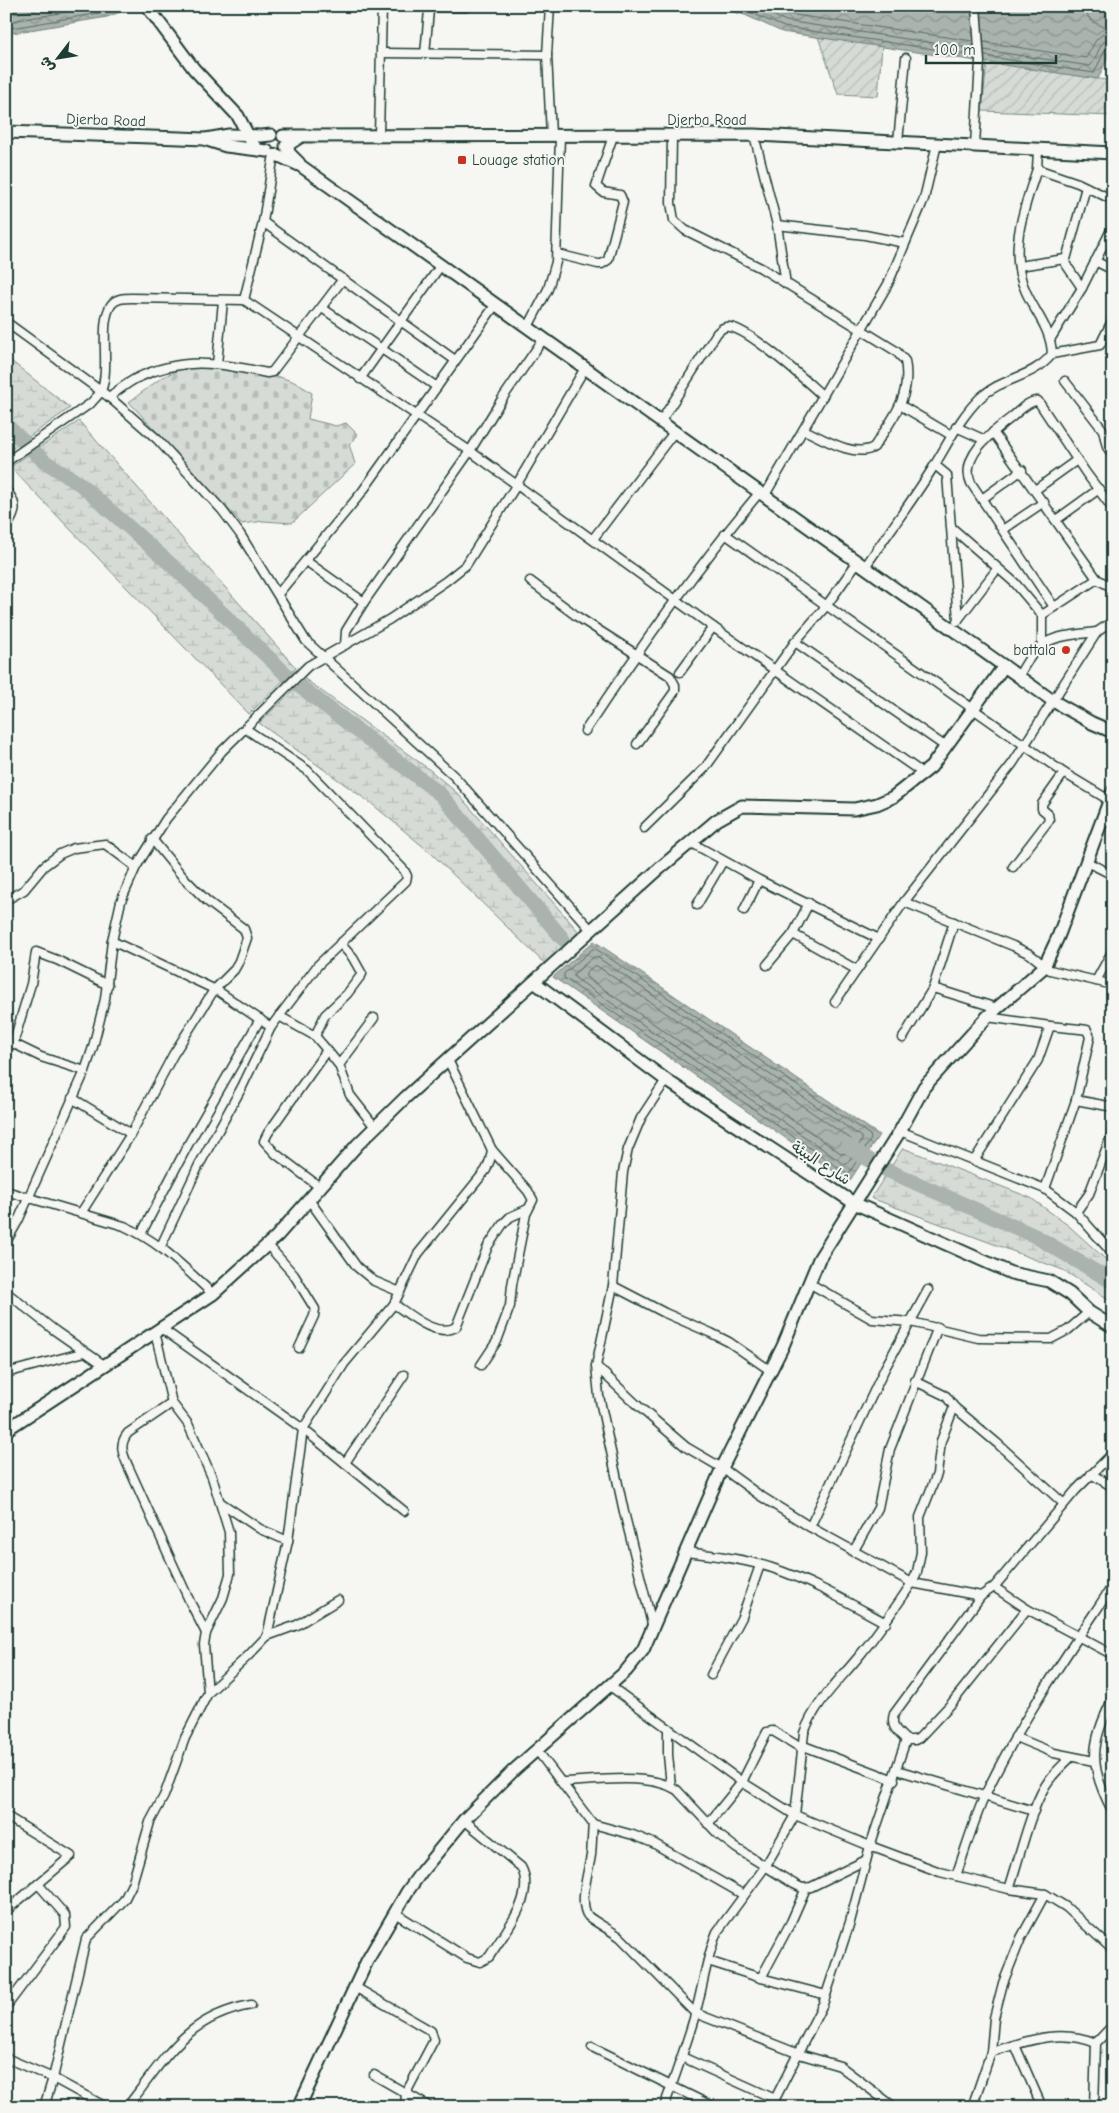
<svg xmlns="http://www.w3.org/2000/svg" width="1119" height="2113" font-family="'Comic Neue','Playpen Sans Arabic',sans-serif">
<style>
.wetland{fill:url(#wetland-marsh);stroke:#7a8c85}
.cemetery{fill:url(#cemetery-stones);stroke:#7a8c85}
.garden{fill:url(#garden-furrows);stroke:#7a8c85}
.water{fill:url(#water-waves);stroke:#72847d}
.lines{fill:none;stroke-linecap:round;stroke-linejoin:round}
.shore{stroke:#576c65;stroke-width:1}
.river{stroke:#aab3ae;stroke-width:15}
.street-casing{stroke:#1f3d34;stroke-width:11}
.secondary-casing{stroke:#1f3d34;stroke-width:15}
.street{stroke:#f6f6f2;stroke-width:8}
.secondary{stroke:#f6f6f2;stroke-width:11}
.poi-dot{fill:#c8321e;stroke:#f6f6f2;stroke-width:2}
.labels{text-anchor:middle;stroke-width:4;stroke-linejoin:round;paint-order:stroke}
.street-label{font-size:15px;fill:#1f3d34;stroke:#f6f6f2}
.poi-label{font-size:15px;fill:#1f3d34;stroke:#f6f6f2;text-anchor:start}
</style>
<defs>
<pattern id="wetland-marsh" width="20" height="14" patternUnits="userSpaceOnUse" patternTransform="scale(1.25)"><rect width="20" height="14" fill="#d6dbd6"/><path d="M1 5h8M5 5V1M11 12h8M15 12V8" fill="none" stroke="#b7bdb8"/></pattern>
<pattern id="cemetery-stones" width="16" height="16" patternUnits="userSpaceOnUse" patternTransform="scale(1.25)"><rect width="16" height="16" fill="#d6dbd6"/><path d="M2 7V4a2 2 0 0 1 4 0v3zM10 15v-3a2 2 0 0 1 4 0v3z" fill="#b7bdb8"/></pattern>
<pattern id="garden-furrows" width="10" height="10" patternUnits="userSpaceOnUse" patternTransform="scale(1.25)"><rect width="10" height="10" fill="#d6dbd6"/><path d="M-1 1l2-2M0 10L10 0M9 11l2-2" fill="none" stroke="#b7bdb8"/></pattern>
<pattern id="water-waves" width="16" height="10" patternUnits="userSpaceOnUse" patternTransform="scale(1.25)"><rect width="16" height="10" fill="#aab3ae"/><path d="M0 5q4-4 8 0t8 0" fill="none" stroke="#8a938e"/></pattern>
</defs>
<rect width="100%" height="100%" fill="#f6f6f2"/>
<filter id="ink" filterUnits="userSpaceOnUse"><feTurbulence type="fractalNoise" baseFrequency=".02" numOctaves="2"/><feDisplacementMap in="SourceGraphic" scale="10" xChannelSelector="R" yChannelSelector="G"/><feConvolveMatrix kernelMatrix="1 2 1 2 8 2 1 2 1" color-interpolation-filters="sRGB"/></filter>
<g filter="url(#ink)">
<!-- wetland -->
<g class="wetland">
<polygon points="6,357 70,408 6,453"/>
<polygon points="79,421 296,668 249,714 10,467"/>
<polygon points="305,679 430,770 458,794 579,932 545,964 432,854 372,804 259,723"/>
<polygon points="903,1148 1031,1198 1069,1226 1113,1266 1113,1302 1063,1270 871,1198"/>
</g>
<!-- cemetery -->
<path class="cemetery" d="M 184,367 C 215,368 263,370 292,381 C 299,384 306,389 312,393 L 308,419 L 336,426 L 346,423 L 358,435 L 349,444 L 355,464 L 292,523 L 264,521 L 242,524 L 129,402 L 161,378 Z"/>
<!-- garden -->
<g class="garden">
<polygon points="818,37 882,46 878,96 838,94"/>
<polygon points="987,62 1113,81 1113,116 982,111"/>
</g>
<!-- water -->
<g class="water">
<polygon points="6,6 136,6 107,17 6,34"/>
<polygon points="713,6 1090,6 1113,10 1113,46 1098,79 782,32 745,15"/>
<polygon points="594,941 879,1135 849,1182 553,977"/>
</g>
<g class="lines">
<!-- shore -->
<g class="shore">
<polyline points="731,6 747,11 784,27 974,55"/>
<polyline points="752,6 786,21 974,49"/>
<polyline points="770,6 788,14 973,41"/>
<polyline points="6,15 57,6"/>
<polyline points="6,22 103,6"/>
<polyline points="6,29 105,12 121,6"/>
<path d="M 984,42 L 1086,58 L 1096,40 L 1108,30 C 1098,21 1087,26 1086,6"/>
<path d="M 984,50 L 1090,66 C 1099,57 1097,40 1113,39"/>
<polyline points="985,56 1094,73 1106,48 1113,46"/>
<polygon points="593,949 596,949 870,1135 871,1139 849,1173 846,1173 564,978 564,974"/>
<polygon points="594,957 597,957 862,1137 862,1140 847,1164 844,1164 574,977 574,974"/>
<polygon points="594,966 597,966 851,1139 852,1142 845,1153 842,1154 586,977 586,973"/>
</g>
<!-- river -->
<g class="river">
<polyline points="6,425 44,461 80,484 176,569 293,681 440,794 563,939"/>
<polyline points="848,1146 880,1167 1035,1236 1113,1282"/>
</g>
<defs>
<g id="street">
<polyline points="550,6 547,55 551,135"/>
<polyline points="382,53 547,55"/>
<polyline points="425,54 429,10 436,7 466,7"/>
<polyline points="379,135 382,6"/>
<polyline points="754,135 777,225 786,284"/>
<path d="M 672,136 L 671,203 L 674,220 L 685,230 L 761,268 L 896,351 L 905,361 C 912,397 892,419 874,447 C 855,459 822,438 804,430"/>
<polyline points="898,142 906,58"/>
<polyline points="975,145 980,62 976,6"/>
<polyline points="1038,150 1037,169 1078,183 1113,200"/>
<polyline points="263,222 455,360"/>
<polyline points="777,225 865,235 905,243"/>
<polyline points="557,254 598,264 602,264 608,260 623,202 620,195 603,192 596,186 613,136"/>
<polyline points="1095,261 1113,270"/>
<polyline points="1019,266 1065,259"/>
<polyline points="1082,288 1065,263 1086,187"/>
<polyline points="244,300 263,222 274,154"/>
<polyline points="322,308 437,387"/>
<polyline points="6,322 109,397 157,439 222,510 240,534 306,641 455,777 592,931"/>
<polyline points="528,327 548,289 556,262 560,136"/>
<polyline points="1051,338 1082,288 1113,226"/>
<polyline points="1052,354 1100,345 1113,319"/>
<polyline points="217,364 223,301"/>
<polyline points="360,379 441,265"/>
<polyline points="1065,381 1103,430 1107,447 1113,455"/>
<path d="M 109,397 C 117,391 126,384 135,379 C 182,356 218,363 267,373 L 272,372 L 343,279"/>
<polyline points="900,405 951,435"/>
<path d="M 661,421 L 717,333 C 721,329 724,326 730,327 C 751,330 806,381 823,396"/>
<polyline points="956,427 985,440"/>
<polyline points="993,432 1097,579"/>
<path d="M 6,462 L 91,403 C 94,399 99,395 101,391 C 111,368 98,325 111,305 C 116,298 124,298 132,298 L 244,300 L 470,451 L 713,627 L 924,774"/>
<polyline points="935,465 947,475 958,620"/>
<path d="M 6,490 C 18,504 17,513 6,527"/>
<polyline points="1035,490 1077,460"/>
<polyline points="765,495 888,284 924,199 937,144"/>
<polyline points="982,499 1022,470"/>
<polyline points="1056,520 1099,489"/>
<polyline points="951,527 1015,583 1042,615 1042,644"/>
<polyline points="1004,529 1044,502"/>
<polyline points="725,534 1064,773 1109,800"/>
<polyline points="593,539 675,431"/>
<polyline points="306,561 364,602"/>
<path d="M 865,567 C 888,533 913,500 934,466 C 949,442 960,417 981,397 C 1003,377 1034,378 1052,354 C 1051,329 1036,314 1026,292 C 1007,252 1024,208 1037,169"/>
<polyline points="530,581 578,617 670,676 675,685 675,691 637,744"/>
<polyline points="278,594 362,492 496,304"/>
<path d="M 1054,607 L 971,483 C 959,456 994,431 1012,417 C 1019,411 1029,400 1038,401 L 1086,473 L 1113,509"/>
<polyline points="1042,615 1097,579 1113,588"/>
<polyline points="957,621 997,569"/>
<polyline points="795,642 946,747"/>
<polyline points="345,645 346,631 364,602 470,451 502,399 544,338"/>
<polyline points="680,672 713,627"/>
<path d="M 1019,676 C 1039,635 1056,637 1097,632"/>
<path d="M 585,731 C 639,649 696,568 760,492"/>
<polyline points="1102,819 1113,823"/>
<polyline points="644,828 705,768 795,642 827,605 858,561"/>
<polyline points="690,842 759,880 879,939"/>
<polyline points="1087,862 1113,875"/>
<polyline points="1013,867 1049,820 1048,814 1042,809 1042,804 1064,773"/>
<polyline points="6,900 24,890 44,866 60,854 74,848 105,844 136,867"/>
<polyline points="904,902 1013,946 1030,954 1050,970 1113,985"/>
<polyline points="697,905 723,861"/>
<polyline points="744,910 759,880"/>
<polyline points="793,934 857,970"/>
<polyline points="112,941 218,991 271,1027"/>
<polyline points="767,965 793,934 809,903"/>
<polyline points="1096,981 1113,950"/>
<polyline points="933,988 997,1008"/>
<polyline points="835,1002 904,902 1013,763 1097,632 1113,621"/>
<polyline points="279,1016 315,1036 327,1050 339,1065 350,1095 375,1127"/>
<polyline points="987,1017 1050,1026 1080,1029 1087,1030 1090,1037 1076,1100 1045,1189"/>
<polyline points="315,1036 325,1015 347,994 362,974 353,958 340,943"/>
<polyline points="903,1038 933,988 954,922"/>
<polyline points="6,1040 41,1057 85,1071"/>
<polyline points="13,1044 31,984 36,952 57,960 108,985"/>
<polyline points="339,1065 374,1018"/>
<polyline points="72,1098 131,1134"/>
<polyline points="1076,1100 1113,1107"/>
<polyline points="900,1131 1045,1189 1076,1212 1113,1254"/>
<polyline points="974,1161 1038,1060 1050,1026"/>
<polyline points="321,1188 276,1154 264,1141 268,1133 327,1050"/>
<path d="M 6,1191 L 124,1226 C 162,1243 183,1267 213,1294"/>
<polyline points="310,1201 357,1267 374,1281 400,1292"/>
<polyline points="1076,1212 1089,1194 1113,1131"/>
<polyline points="81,1213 131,1134 173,1055 214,990 234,970 239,961 247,938 244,929 207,901 183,877 152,839"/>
<polyline points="141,1234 189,1143 260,1019"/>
<polyline points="6,1242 18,1221 85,1071 93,1047 105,999 112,941 121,901 136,867 166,819 222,751 308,666 390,619 446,581 466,565 517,484 585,368"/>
<polyline points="267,1244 294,1275 315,1309 314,1316 299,1348"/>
<polyline points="161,1246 198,1167 242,1087 271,1027 318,965 406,881 407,876 404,870 307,770 246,729"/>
<polyline points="809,1283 872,1319 911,1322 978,1338 1051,1339 1068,1330 1089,1312"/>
<polyline points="613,1286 665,1313 711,1333 729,1342 771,1371"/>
<polyline points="6,1292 54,1330 104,1365"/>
<path d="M 394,1304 C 410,1315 436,1338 456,1327 L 488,1246 L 503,1224 L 510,1217 L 528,1209"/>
<polyline points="161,1328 303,1429 404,1511"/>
<polyline points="155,1332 172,1403 188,1424 212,1477 229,1532 230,1574 223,1598 206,1633 204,1645 208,1693"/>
<polyline points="481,1365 497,1341 510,1306 512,1285 526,1214 533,1200 528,1191 492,1150"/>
<polyline points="596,1366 637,1405 686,1447 722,1468 759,1495 810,1527 912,1583 917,1572 921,1552 920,1517 937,1474 941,1441 954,1407"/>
<polyline points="6,1373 85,1352"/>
<polyline points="915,1381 946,1396 954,1407 998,1444 1064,1504"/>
<path d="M 172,1403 L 128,1433 C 118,1445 123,1455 129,1468 L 190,1602 L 206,1633"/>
<polyline points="345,1463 404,1375"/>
<polyline points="1091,1474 1113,1487"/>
<polyline points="220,1502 260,1529 288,1541"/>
<polyline points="810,1527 885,1368 928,1290"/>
<path d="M 686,1552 C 715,1555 744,1559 772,1568 C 812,1581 849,1603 886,1623"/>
<polyline points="853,1552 878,1508 890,1449 938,1327"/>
<polyline points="994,1587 1027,1609 1113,1655"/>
<path d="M 1027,1609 L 951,1704 L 919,1738 L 915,1740 L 906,1740 C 898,1732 890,1727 894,1714 L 981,1596 L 994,1587 L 1076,1490 L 1113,1453"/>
<polyline points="653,1628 624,1512 599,1396 596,1366 613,1286 623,1172 628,1149 641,1118 666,1080"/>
<polyline points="267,1636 288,1541 303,1429 344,1364 394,1304 418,1254 486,1170 490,1160 492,1150 448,1060"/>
<polyline points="711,1675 742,1617 760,1565"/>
<polyline points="610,1686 742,1782 795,1815 870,1846 940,1872 1009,1889 1045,1894 1066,1907 1113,1950"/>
<path d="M 1113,1698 C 1090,1745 1088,1766 1113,1812"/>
<polyline points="668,1728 668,1755 671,1786"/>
<polyline points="1015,1737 1054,1753 1094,1761"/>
<polyline points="801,1745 894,1780"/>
<polyline points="536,1749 593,1824 633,1835 653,1843 744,1895"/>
<polyline points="897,1770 1034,1811"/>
<path d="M 562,1782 C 595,1781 649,1772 677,1790 L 719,1835 L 736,1848 L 794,1884 L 802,1888 L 811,1887 L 866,1860"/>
<polyline points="6,1816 71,1856 6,1911"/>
<path d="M 593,1824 C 592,1834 592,1845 591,1855 C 589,1870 578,1903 588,1916 C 593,1921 612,1931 620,1937 L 695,2013 L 799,2054 L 840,2066 L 894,2107"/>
<polyline points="708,1824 742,1782 767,1732 773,1731 801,1748"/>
<path d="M 956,1876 C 966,1848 974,1819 986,1793 C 1021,1720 1068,1653 1113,1585"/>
<path d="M 1009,1889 C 1019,1860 1032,1801 1050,1779 C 1056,1771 1064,1764 1071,1757"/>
<path d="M 395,1913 L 467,1958 L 480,1962 L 489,1957 C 504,1933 537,1896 521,1867 L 464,1820"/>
<polyline points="708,1961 761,1978 826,1995"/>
<polyline points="761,1978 791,1922 806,1888"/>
<polyline points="355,1987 431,2031 434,2040 406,2093 405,2107"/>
<polyline points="6,2007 66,1927 65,1915 38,1884"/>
<polyline points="1015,2045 1042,2107"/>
<polyline points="592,2047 714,2107"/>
<path d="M 991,2052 C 1027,2041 1059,2028 1096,2043"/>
<polyline points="682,2057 775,2099"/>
<polyline points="6,2058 53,2078 106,2107"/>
<polyline points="374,2075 430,2107"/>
<polyline points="44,2107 53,2078 86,1939 124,1900 132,1884 150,1822 164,1796 185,1738 208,1693 248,1656 267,1636 297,1625 338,1600"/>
<path d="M 127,2107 C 165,2059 185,2017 251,2005"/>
<path d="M 664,2107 C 675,2076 686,2046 695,2015 C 703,1987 706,1958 717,1932 L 765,1867 L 795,1815 L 804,1733 C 815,1702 840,1680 860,1655 C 879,1632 895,1608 912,1583 L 981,1596"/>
<polyline points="771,2107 823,2004 850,1922 870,1846 906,1740"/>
<polyline points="972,2107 991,2052 994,2018 1003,1983 1021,1938 1045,1894"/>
<polyline points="1094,2107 1096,2043 1113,2025"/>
</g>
<g id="secondary">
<polyline points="147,6 194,69 238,116 252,143 257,149"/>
<polyline points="6,132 180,138 204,139 226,146 267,151"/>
<polyline points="283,136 754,135 1113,153"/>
<polyline points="206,139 229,135 261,136 271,135"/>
<polyline points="277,155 301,166 1053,701 1092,723 1113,732"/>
<polyline points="299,163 290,154 286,146 300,137"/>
<polyline points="534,982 666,1080 854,1203 1011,1273 1049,1281 1070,1294 1089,1312 1113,1327"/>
<polyline points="6,1430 213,1294 277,1236 358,1144 406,1097 659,869 717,820 742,806 854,809 877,804 893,797 931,767 1004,666"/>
<polyline points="299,2107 367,1961 407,1892 422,1871 464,1820 514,1770 626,1671 643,1650 722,1468 783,1346 819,1259 900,1131 924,1087 987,1017 1044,967 1058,937 1113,791"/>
</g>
</defs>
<!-- street casing -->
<use href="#street" class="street-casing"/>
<!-- secondary casing -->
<use href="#secondary" class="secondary-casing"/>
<!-- street -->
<use href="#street" class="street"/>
<!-- secondary -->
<use href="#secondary" class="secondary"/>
</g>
</g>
<!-- markers -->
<g class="poi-dot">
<rect x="457" y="155" width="10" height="10" rx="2.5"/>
<circle cx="1066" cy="650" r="5"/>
</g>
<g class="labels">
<!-- street labels -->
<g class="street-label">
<text transform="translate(106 120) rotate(2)" y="5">Djerba Road</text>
<text x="707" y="125">Djerba Road</text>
<text transform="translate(821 1163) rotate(33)" y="5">شارع البيئة</text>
</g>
<!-- poi labels -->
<g class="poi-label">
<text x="472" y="165">Louage station</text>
<text x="1056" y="655" text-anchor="end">battala</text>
</g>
</g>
<!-- margin -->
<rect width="1119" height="2113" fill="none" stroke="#f6f6f2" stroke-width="25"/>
<rect x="12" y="12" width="1094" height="2088" fill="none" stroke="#1f3d34" stroke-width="2" filter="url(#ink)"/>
<!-- north arrow -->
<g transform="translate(58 58) rotate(239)" stroke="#f6f6f2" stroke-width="4" paint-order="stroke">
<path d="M0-4L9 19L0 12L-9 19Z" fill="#1f3d34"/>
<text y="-8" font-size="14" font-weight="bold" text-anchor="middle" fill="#1f3d34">ش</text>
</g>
<!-- scale -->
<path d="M926 55v8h130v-8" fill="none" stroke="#1f3d34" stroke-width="2.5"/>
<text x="934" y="55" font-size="15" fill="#1f3d34" stroke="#f6f6f2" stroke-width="4" paint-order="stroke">100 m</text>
</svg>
